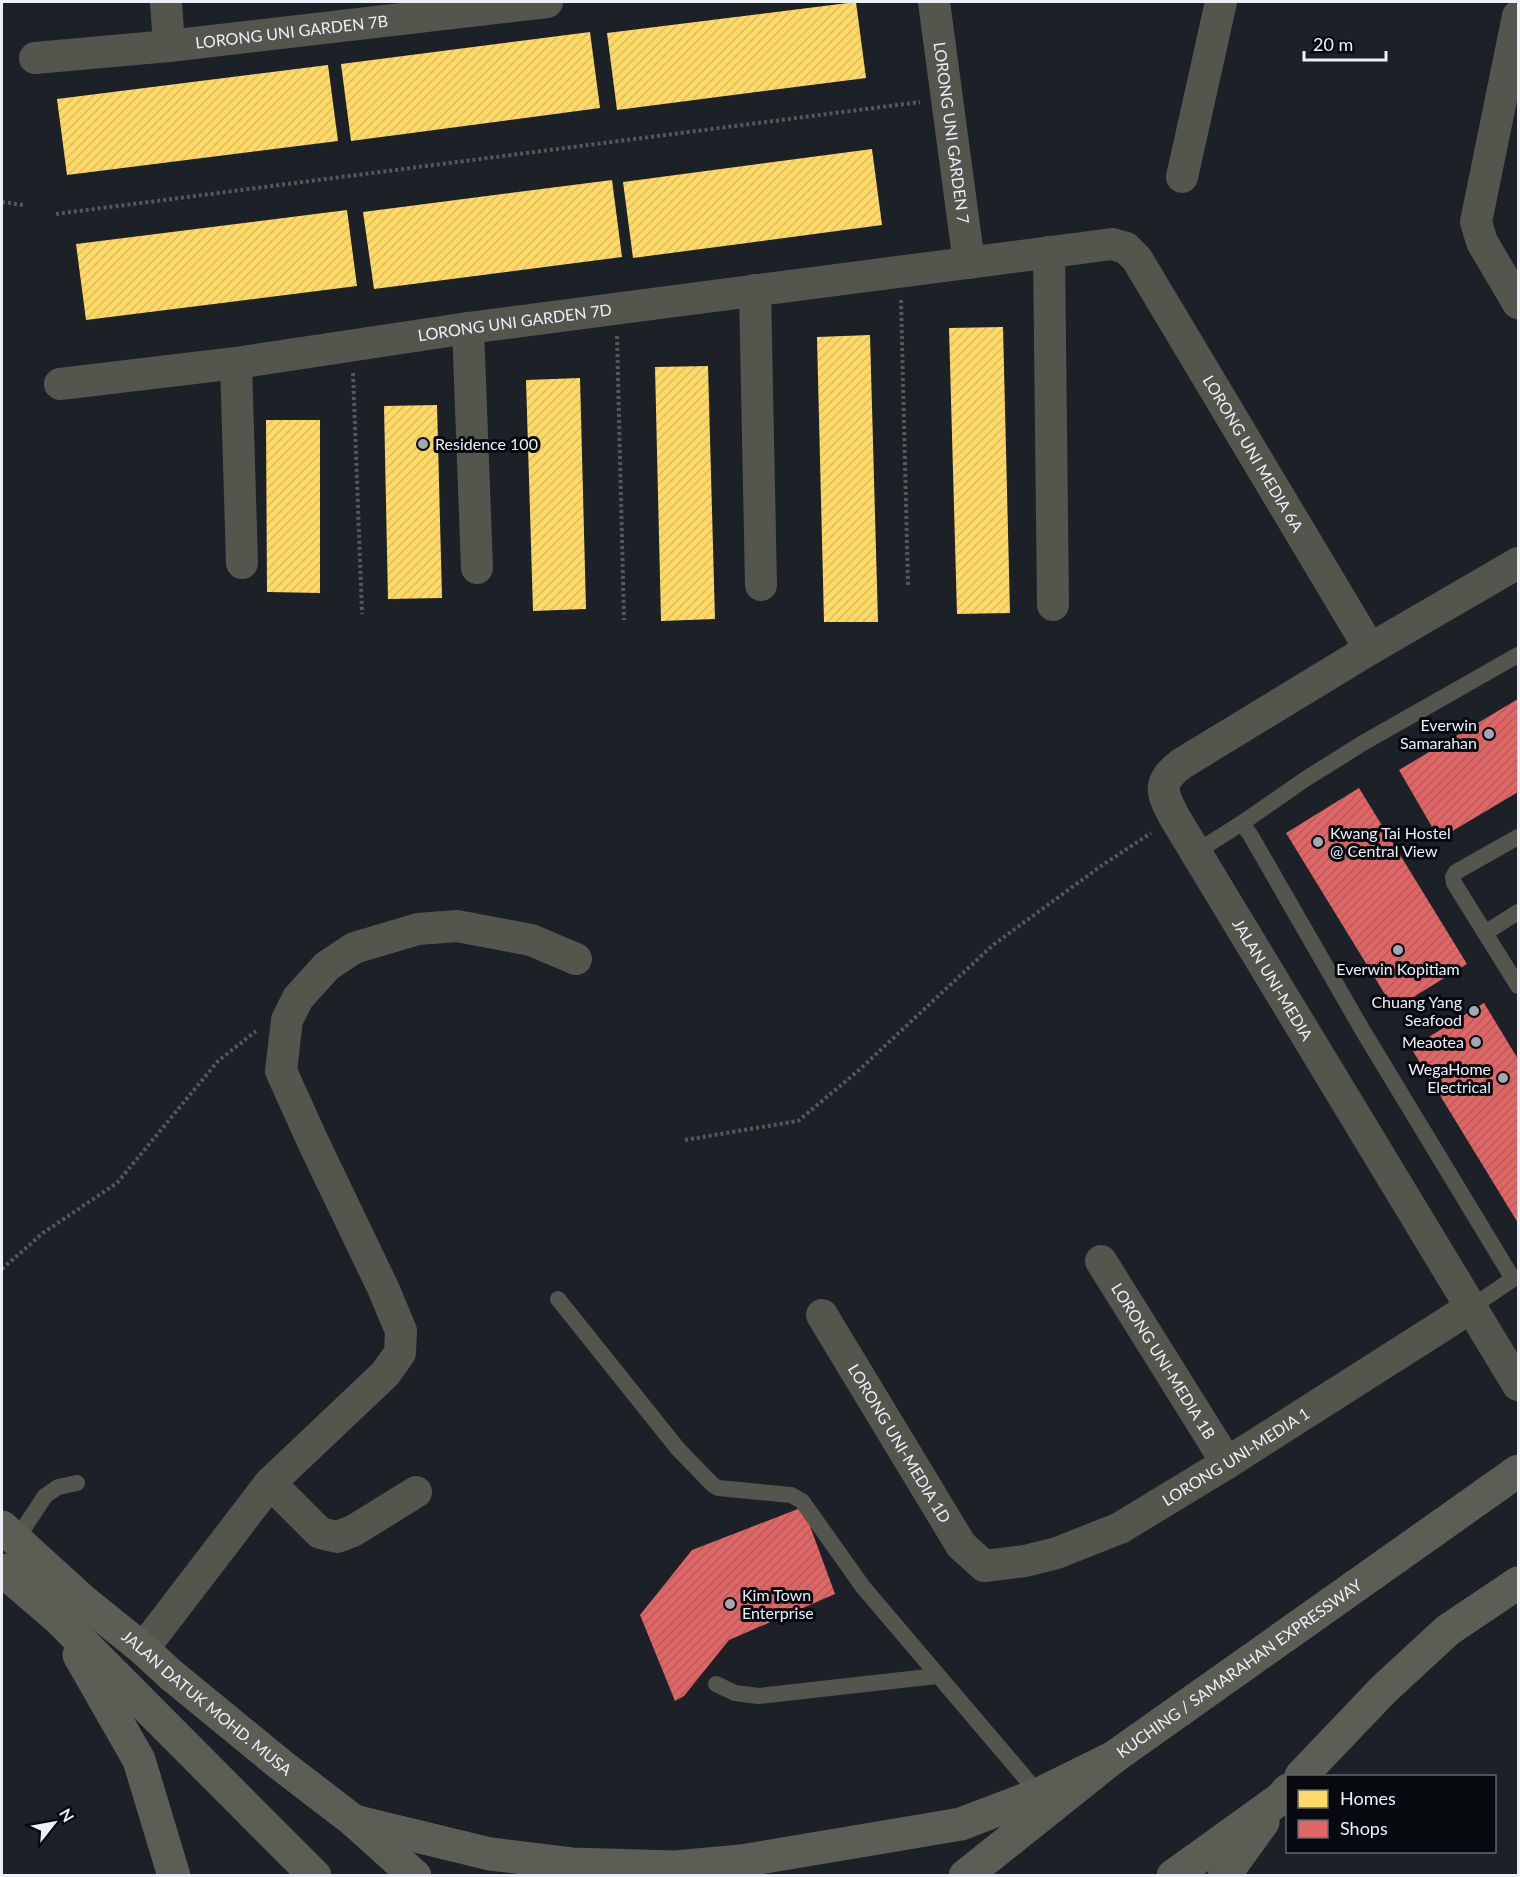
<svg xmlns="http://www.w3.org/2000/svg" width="1520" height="1877" font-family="Lato,sans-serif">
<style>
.homes{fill:url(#homes-hatch)}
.shops{fill:url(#shops-hatch)}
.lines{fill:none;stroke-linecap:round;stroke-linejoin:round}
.path{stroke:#565756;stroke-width:4;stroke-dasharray:3 3;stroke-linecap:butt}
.service{stroke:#54554d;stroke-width:16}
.minor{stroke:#54554d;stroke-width:32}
.trunk{stroke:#5c5e56;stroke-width:33}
.poi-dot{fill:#a3a7b0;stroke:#06090e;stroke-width:2}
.labels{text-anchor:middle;stroke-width:6;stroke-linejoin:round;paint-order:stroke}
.street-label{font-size:16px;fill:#ebf0f9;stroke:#06090e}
.poi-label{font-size:16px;fill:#ebf0f9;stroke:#06090e;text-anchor:end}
</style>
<defs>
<pattern id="homes-hatch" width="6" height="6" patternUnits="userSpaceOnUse" patternTransform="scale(1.5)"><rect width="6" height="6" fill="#ffd966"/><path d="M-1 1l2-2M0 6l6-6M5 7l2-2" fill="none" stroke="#dabc61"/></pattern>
<pattern id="shops-hatch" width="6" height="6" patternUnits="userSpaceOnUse" patternTransform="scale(1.5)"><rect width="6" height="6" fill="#e06666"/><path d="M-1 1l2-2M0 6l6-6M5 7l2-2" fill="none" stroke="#b25d5e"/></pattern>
</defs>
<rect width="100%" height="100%" fill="#1c2027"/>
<!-- homes -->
<g class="homes">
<polygon points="856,2 866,78 617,110 607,33"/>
<polygon points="590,32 600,108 351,141 341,64"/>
<polygon points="328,65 338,141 67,175 57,99"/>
<polygon points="872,149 882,225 633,258 623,182"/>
<polygon points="612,180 622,257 374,289 363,212"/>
<polygon points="347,210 357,286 86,320 76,244"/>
<polygon points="1003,327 1010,613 957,614 949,328"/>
<polygon points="870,335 878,622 824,622 817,337"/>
<polygon points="708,366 715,619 661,621 655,367"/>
<polygon points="580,378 586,609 533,611 526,380"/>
<polygon points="437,405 442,598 388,599 384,406"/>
<polygon points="266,420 320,420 320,593 267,592"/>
</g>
<!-- shops -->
<g class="shops">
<polygon points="1518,699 1518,792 1439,839 1399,770"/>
<polygon points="1359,788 1467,964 1394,1009 1286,833"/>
<polygon points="1484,1003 1518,1059 1518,1223 1411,1048"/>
<polygon points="803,1507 835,1594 729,1640 684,1696 675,1701 640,1615 692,1550"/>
</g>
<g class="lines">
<!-- path -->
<g class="path">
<polyline points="2,202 23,205"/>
<polyline points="56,214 920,102"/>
<polyline points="901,300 908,585"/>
<polyline points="617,336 624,620"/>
<polyline points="353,373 362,614"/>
<polyline points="685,1140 798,1121 858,1071 993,945 1101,866 1151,833"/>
<polyline points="2,1269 43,1233 117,1183 218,1061 256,1031"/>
</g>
<!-- service -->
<g class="service">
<polyline points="1242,823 1307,778 1363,743 1518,655"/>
<polyline points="1518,837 1456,872 1453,877 1454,883 1518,986"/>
<polyline points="1196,852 1242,823 1251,836 1363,1031 1513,1279 1470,1308"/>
<polyline points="1485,933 1518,912"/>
<polyline points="558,1299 678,1449 713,1485 718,1488 791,1495 802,1501 863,1587 1039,1794"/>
<polyline points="16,1540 45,1496 58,1487 77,1483"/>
<polyline points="716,1684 735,1693 759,1696 937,1676"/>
</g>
<!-- minor -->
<g class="minor">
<polyline points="166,2 169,46"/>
<path id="s1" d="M 934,2 L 969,263"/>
<polyline points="1518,16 1476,222 1482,242 1518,303"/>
<path id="s2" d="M 35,58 L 169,46 L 547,2"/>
<polyline points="1182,177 1221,2"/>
<polyline points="1049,252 1053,605"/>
<polyline points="755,290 761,585"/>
<polyline points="468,328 477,568"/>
<polyline points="236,363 242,563"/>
<path id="s3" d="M 60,384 L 236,363 L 468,328 L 1112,244 L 1126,248 L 1137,259 L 1370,649"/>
<path id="s4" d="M 1518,563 L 1370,649 L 1181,764 C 1157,783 1161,792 1175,818 L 1518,1385"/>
<path id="s5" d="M 1101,1261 L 1227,1463"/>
<path id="s6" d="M 822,1315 L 961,1545 L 984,1566 L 1025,1561 L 1057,1553 L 1120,1528 L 1227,1463 L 1470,1308"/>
<polyline points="270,1483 320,1533 337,1537 353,1531 416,1492"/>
<polyline points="143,1649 270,1483 385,1374 400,1353 401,1331 384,1290 314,1144 281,1071 287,1020 298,998 327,966 354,948 418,929 457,926 531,940 576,959"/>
</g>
<!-- trunk -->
<g class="trunk">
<path id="s7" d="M 2,1527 L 81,1599 L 143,1649 L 170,1674 L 281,1765 L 354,1821 L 415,1876"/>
<polyline points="2,1570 59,1619 315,1876"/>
<polyline points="79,1655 139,1760 174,1876"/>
<polyline points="1301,1776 1384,1689 1448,1630 1518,1583"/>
<polyline points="354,1821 490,1854 571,1864 675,1867 741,1861 961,1824 1039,1794 1114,1757"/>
<path id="s8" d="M 965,1876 L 1114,1757 L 1518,1471"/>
<polyline points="1173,1876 1280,1799 1288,1790"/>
<polyline points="1224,1876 1263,1822"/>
</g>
</g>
<!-- markers -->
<g class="poi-dot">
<circle cx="423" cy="444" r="6"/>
<circle cx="1489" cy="734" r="6"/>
<circle cx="1318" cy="842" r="6"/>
<circle cx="1398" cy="950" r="6"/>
<circle cx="1474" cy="1011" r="6"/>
<circle cx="1476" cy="1042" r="6"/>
<circle cx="1503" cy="1078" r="6"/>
<circle cx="730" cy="1604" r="6"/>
</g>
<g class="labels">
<!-- street labels -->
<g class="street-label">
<text dy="6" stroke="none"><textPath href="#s2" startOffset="258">LORONG UNI GARDEN 7B</textPath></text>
<text dy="6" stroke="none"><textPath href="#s1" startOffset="132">LORONG UNI GARDEN 7</textPath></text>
<text dy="6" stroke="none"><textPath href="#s3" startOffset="459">LORONG UNI GARDEN 7D</textPath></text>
<text dy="6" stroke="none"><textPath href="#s3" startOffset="1318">LORONG UNI MEDIA 6A</textPath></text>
<text dy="6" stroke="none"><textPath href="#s4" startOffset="644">JALAN UNI-MEDIA</textPath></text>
<text dy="6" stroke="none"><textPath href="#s5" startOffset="118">LORONG UNI-MEDIA 1B</textPath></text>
<text dy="6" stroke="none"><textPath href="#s6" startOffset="150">LORONG UNI-MEDIA 1D</textPath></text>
<text dy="6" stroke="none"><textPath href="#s6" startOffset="578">LORONG UNI-MEDIA 1</textPath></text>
<text dy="6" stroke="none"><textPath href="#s8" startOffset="344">KUCHING / SAMARAHAN EXPRESSWAY</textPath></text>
<text dy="6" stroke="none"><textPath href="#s7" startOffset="270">JALAN DATUK MOHD. MUSA</textPath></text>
</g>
<!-- poi labels -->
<g class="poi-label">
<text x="435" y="450" text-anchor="start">Residence 100</text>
<text x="1477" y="731">Everwin<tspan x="1477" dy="18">Samarahan</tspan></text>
<text x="1330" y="839" text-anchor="start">Kwang Tai Hostel<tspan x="1330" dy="18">@ Central View</tspan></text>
<text x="1398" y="975" text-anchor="middle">Everwin Kopitiam</text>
<text x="1462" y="1008">Chuang Yang<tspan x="1462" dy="18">Seafood</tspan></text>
<text x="1464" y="1048">Meaotea</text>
<text x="1491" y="1075">WegaHome<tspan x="1491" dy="18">Electrical</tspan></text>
<text x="742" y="1601" text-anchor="start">Kim Town<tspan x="742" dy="18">Enterprise</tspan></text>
</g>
</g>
<!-- border -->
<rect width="1520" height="1877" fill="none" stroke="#ebf0f9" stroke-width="6"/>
<!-- legend -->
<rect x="1286" y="1775" width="210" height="78" fill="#06090e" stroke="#62656c" stroke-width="1.5"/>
<rect x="1298" y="1790" width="30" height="18" fill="#ffd966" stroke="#62656c" stroke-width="1.5"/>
<text x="1340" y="1805" font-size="18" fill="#ebf0f9">Homes</text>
<rect x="1298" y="1820" width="30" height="18" fill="#e06666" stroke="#62656c" stroke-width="1.5"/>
<text x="1340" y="1835" font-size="18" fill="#ebf0f9">Shops</text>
<!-- north arrow -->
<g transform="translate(54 1823) rotate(59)" stroke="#06090e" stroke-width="4.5" paint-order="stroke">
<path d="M0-4.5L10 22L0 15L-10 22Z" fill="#ebf0f9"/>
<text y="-9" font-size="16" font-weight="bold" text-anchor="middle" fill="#ebf0f9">N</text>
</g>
<!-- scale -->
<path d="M1304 51v9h82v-9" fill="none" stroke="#ebf0f9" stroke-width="3"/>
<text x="1313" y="51" font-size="18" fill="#ebf0f9" stroke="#06090e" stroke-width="4.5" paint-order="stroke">20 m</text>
</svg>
